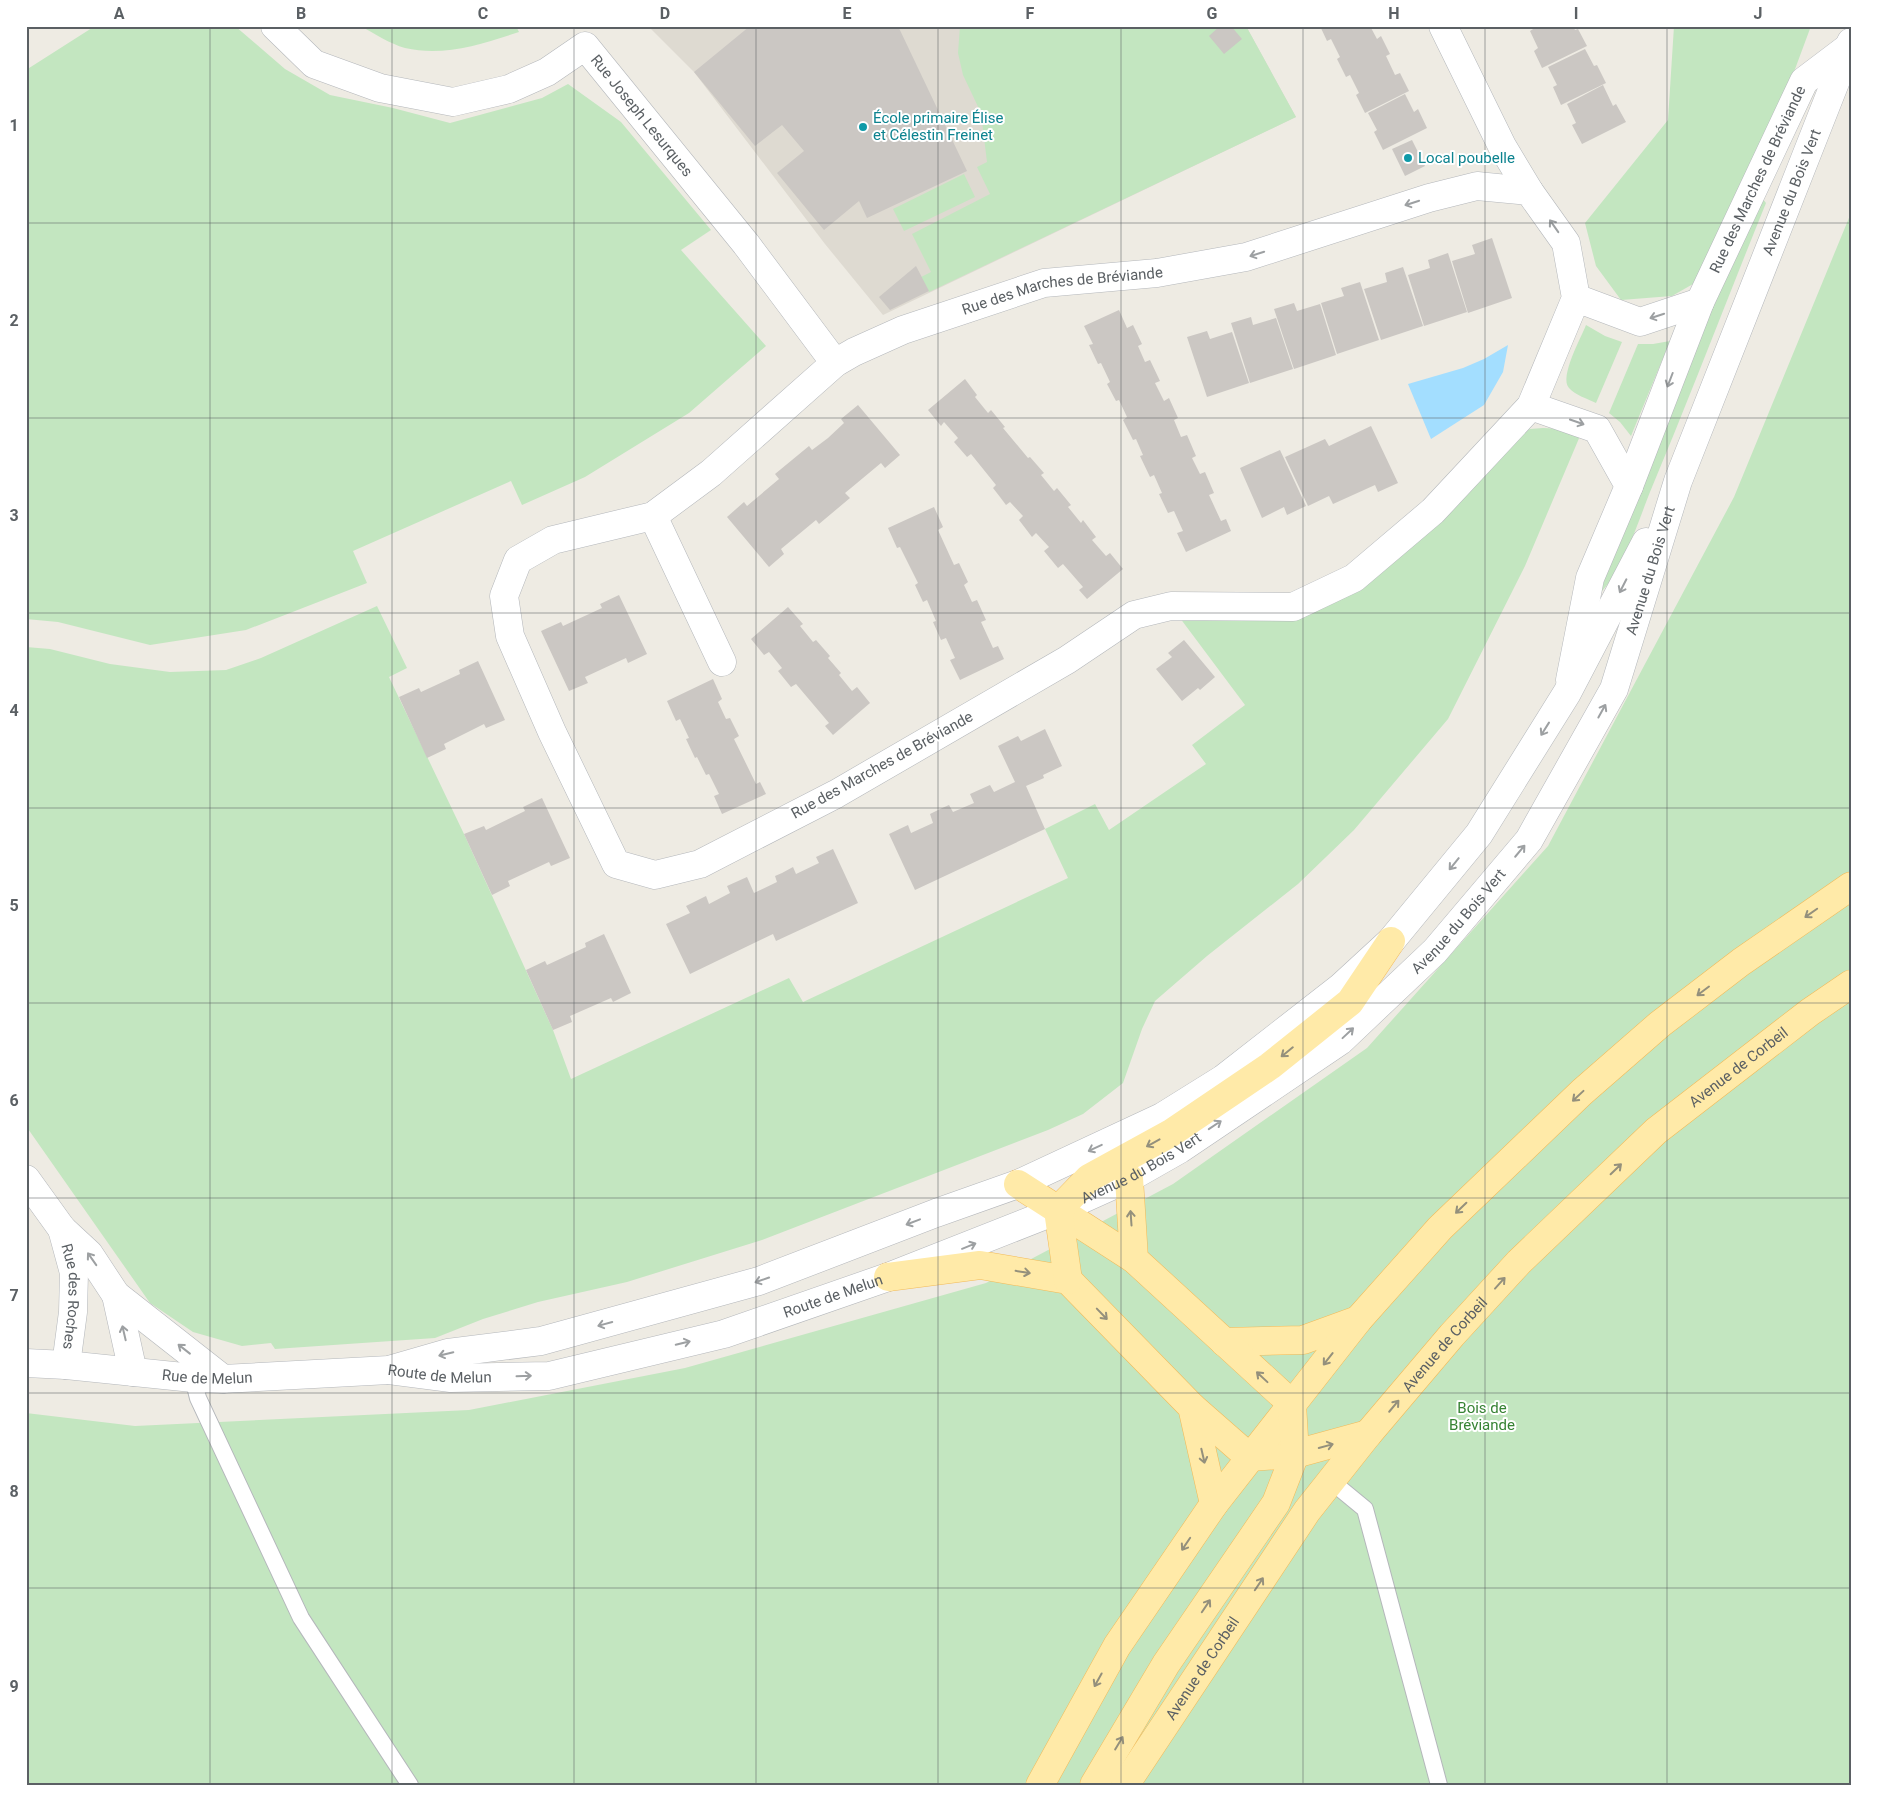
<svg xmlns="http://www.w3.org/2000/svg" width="1877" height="1811" font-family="Roboto,sans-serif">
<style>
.education{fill:#dedad1}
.green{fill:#c3e6c0}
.water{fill:#a3deff}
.building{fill:#cbc7c3}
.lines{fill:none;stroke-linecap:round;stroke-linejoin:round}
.service-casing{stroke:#b4b7bb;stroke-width:18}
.minor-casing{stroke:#b4b7bb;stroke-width:29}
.tertiary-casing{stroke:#b4b7bb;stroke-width:29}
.primary-casing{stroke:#f2ba59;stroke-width:29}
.service{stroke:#fff;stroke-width:16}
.minor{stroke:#fff;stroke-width:28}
.tertiary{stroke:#fff;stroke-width:28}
.primary{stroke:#ffeaa8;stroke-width:28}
.oneway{stroke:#9da0a2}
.oneway2{stroke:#94907c}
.grid{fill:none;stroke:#5b6064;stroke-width:1;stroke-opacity:0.55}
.culture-dot{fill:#0f9aa8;stroke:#fff;stroke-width:2}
.labels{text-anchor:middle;stroke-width:4;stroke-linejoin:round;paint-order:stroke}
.street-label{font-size:15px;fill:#5b6064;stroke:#fff}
.culture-label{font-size:15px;fill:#0d838f;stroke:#fff;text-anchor:start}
.park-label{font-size:15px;fill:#378334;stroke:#fff}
.neatline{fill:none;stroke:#5b6064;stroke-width:2}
.grid-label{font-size:16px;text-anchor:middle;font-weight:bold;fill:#5b6064}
</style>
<rect width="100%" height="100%" fill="#eeebe3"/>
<!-- education -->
<polygon class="education" points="648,26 1246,26 1296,117 883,315 825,244 694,72"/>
<!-- green -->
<g class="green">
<polygon points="95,26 235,26 285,69 330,95 393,108 450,123 542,98 568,84 621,122 711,230 681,250 766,346 689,413 585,477 522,505 511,481 353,551 367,583 246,630 150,645 58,622 26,619 26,70"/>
<path d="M 360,26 L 516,26 L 519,32 C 482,44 444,57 405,48 C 390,44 374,33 360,26 Z"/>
<polygon points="960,26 1246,26 1296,117 929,292 921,277 931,272 912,234 990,194 977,167 987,162 981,113 963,75 958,53"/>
<polygon points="1674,26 1811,26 1778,115 1693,284 1672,296 1621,300 1596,266 1585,223 1668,120"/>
<polygon points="964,174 975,197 904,231 893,209"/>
<path d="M 1762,198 L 1766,203 C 1727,299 1690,397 1650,492 C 1638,522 1624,568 1602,591 L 1597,585 L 1718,292 Z"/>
<polygon points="1851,213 1851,1785 26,1785 26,1413 135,1426 469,1410 685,1368 986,1283 1173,1184 1367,1048 1548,846 1734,497"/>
<path d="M 1586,325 L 1605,336 L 1622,342 L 1596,403 C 1588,399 1575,395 1569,388 C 1559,377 1581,338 1586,325 Z"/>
<polygon points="1670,341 1631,436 1620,422 1609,413 1638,344 1653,344"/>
<polygon points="1543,428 1564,429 1580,436 1525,566 1448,719 1354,830 1298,884 1207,956 1155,1001 1142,1029 1123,1083 1083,1114 1048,1130 762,1240 627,1282 538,1302 483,1319 435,1338 275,1349 271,1343 242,1346 193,1332 150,1303 26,1126 26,647 50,649 110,664 170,672 226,670 261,658 377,606 407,668 389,677 464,834 553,1030 571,1079 789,978 803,1002 1068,878 1045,829 1095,804 1109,830 1206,764 1192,745 1245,705 1177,614 1265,621 1286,619 1514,437 1530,429"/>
</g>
<!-- water -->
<polygon class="water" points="1508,345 1503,372 1484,405 1431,439 1408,384 1463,368 1484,359"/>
<!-- building -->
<g class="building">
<polygon points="750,26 898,26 967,171 867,218 859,201 824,230 777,173 804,151 782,125 755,146 694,72"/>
<polygon points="1220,26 1231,26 1242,39 1224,54 1209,36"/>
<polygon points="1320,26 1370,26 1377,39 1381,36 1390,54 1386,56 1395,75 1400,73 1409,91 1365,113 1356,95 1359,93 1350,75 1346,77 1337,59 1340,57 1331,39 1327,41"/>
<polygon points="1538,26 1573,26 1575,30 1578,29 1587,46 1542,68 1534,51 1538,48 1530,31"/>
<polygon points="1585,49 1594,66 1597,65 1606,83 1561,105 1553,87 1557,85 1548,67"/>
<polygon points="1603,85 1613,106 1616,104 1626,122 1582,144 1572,125 1576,123 1567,104"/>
<polygon points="1405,94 1414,112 1418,109 1427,128 1383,150 1374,132 1377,130 1368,113"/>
<polygon points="1412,140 1425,166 1405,176 1392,149"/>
<polygon points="1492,238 1512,298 1468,313 1452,261 1475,254 1472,245"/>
<polygon points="1448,253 1467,312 1424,326 1408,275 1430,268 1428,260"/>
<polygon points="916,266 929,291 890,310 879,297"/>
<polygon points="1403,267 1423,326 1381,340 1364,289 1387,282 1385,273"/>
<polygon points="1360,282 1379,340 1337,354 1321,303 1344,296 1341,288"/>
<polygon points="1294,303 1297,311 1320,304 1336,355 1294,369 1274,309"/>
<polygon points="1119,310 1127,328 1133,325 1142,344 1138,346 1145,362 1150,360 1160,381 1155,383 1164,401 1169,398 1178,418 1174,420 1181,437 1187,435 1196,456 1192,458 1200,474 1205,472 1214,493 1209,495 1221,521 1226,519 1231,531 1186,552 1177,533 1183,531 1174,511 1168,513 1159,494 1162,493 1154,475 1150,477 1140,456 1143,455 1136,439 1133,440 1123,420 1127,417 1119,400 1116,401 1107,384 1110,382 1101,363 1098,364 1089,345 1093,344 1084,326"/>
<polygon points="1251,317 1253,325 1276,318 1293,369 1250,383 1231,323"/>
<polygon points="1207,331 1210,339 1232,332 1249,383 1207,397 1187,337"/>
<polygon points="965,379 977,395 975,397 988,413 991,410 1005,427 1003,428 1028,458 1030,457 1044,473 1041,475 1054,491 1057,488 1071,505 1068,507 1081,523 1083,520 1096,537 1092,540 1106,556 1110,553 1123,569 1087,599 1079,590 1083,587 1063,564 1058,568 1044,551 1049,547 1036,533 1032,537 1019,520 1023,516 1010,502 1006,505 1000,497 993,488 996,485 971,454 967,457 954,442 958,438 944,422 941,426 928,410"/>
<polygon points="858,405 900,455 885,468 881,463 845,493 850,498 819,524 816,520 781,549 784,554 769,567 727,517 744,502 747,506 779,479 775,474 809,446 812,450 828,438 844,423 841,419"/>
<polygon points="1371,426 1398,483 1378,492 1375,485 1333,504 1329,496 1308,506 1285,457 1325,439 1329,446"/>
<polygon points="1280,450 1306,506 1287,515 1284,507 1262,518 1240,468"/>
<polygon points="934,507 943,527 938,530 954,565 959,563 968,582 964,585 972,602 977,600 986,620 981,622 993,648 998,646 1004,659 960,680 950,660 955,658 946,638 941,640 933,622 936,621 927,600 923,602 915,585 918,583 900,547 897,548 888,528"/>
<polygon points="619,595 647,654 628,663 626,658 585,677 588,683 569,691 541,631 561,622 563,626 602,608 600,604"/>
<polygon points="788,607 803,624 800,626 813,642 816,640 830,656 828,658 841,673 839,675 852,691 857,687 870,703 833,735 825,726 829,723 796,684 791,687 778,671 782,668 769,652 764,655 751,639"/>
<polygon points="1184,640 1215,677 1200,690 1198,688 1182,701 1156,669 1172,657 1168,653"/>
<polygon points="478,661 505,720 486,728 484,724 444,744 446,749 427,758 399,697 419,688 421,692 460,674 459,670"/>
<polygon points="713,679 722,699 718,702 726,719 730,718 739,736 734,739 756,784 760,782 766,794 722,814 714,796 719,794 709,774 706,775 697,757 695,758 686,739 689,738 680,719 676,721 667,701"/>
<polygon points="1045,729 1062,766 1043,775 1044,778 1026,786 1045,829 915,890 889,834 908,825 911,833 933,823 930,814 940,809 949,805 953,812 974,803 970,794 990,785 994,792 1015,782 998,746 1018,736 1021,741"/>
<polygon points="542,798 570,858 551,866 549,862 508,881 510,886 492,895 464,834 484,826 486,830 525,811 523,807"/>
<polygon points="833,849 858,903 776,941 773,934 690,974 666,924 690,913 686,906 706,896 709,904 730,893 727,886 747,877 754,893 777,882 775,876 782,873 793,867 796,874 819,863 816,857"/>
<polygon points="604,934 631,993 613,1002 611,998 570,1016 572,1022 553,1030 526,970 545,961 547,965 586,947 585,943"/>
</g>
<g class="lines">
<defs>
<g id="service">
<polyline points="193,1378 198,1398 301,1618 410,1785"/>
<polyline points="1331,1481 1365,1509 1439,1785"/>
</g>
<g id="minor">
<path id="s1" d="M 275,26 L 314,64 L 380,88 L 453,102 L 509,89 L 547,72 L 585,46 L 746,244 L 835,363"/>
<polyline points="1443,26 1502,146 1529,191"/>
<path id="s2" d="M 1576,298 L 1531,406 L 1433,511 L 1354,578 L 1293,607 L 1171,606 L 1134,615 L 1067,660 L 836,794 L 700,864 L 655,875 L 616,864 L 552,732 L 510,636 L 504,596 L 518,560 L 553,540 L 653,516 L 711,473 L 835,363 L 854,352 L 903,330 L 1044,283 L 1157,273 L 1246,257 L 1429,198 L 1477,186 L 1529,191 L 1566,243 L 1576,298 L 1640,322 L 1700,302 L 1804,81 L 1849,47"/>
<polyline points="1531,406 1597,429 1629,486 1590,578 1570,680"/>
<polyline points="1629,486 1700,302"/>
<polyline points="653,516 722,662"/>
</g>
<g id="tertiary">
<polyline points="26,1179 62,1229 89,1254 116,1295 223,1379"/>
<path id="s3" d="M 62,1229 L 74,1273 L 73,1312 L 66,1365"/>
<polyline points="116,1295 133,1372"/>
<path id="s4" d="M 26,1363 L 66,1365 L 193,1378 L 223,1379 L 389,1370 L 448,1353 L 541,1341 L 759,1281 L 936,1213 L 1018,1184 L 1162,1117 L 1223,1079 L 1341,987 L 1391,941 L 1479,834 L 1567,693 L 1646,542"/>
<path id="s5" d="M 389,1370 L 451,1378 L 549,1376 L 724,1334 L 888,1277 L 1058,1210 L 1129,1178 L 1180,1149 L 1340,1041 L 1435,951 L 1529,840 L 1614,689 L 1678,481 L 1851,42"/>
</g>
<g id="primary">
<polyline points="1018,1184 1134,1259"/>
<polyline points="888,1277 980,1265 1068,1280 1192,1407 1214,1504"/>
<polyline points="1068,1280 1058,1210 1089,1178 1171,1133 1270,1066 1350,1002 1391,941"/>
<polyline points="1224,1342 1303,1340 1358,1320"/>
<polyline points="1192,1407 1249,1457 1295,1454 1368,1434"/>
<polyline points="1040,1785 1117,1646 1214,1504 1358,1320 1440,1228 1582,1092 1660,1024 1741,962 1851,886"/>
<polyline points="1094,1785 1166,1664 1276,1503 1295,1454 1292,1404 1134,1259 1129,1178"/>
<path id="s6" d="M 1125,1785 L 1307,1511 L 1368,1434 L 1452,1335 L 1519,1262 L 1656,1131 L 1810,1012 L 1851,984"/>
</g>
</defs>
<!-- service casing -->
<use href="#service" class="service-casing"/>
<!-- minor casing -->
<use href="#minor" class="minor-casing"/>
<!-- tertiary casing -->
<use href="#tertiary" class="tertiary-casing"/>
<!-- primary casing -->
<use href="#primary" class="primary-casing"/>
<!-- service -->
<use href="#service" class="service"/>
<!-- minor -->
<use href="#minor" class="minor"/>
<!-- tertiary -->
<use href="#tertiary" class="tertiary"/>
<!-- primary -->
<use href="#primary" class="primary"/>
</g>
<!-- one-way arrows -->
<defs><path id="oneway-shaft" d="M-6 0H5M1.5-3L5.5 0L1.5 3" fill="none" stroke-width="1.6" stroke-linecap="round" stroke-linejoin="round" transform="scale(1.25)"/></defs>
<g class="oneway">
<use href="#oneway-shaft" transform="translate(1412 203) rotate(162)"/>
<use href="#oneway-shaft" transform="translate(1554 226) rotate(-125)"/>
<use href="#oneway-shaft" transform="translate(1257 254) rotate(162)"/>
<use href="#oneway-shaft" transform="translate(1657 316) rotate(162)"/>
<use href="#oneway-shaft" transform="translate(1670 380) rotate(111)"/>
<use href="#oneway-shaft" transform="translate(1577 422) rotate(19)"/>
<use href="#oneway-shaft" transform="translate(1623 586) rotate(117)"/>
<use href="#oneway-shaft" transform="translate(1602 711) rotate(-61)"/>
<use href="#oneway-shaft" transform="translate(1545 729) rotate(122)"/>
<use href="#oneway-shaft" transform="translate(1520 851) rotate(-50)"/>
<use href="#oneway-shaft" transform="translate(1454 864) rotate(129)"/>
<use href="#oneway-shaft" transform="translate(1348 1033) rotate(-43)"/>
<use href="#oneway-shaft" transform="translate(1215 1125) rotate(-34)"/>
<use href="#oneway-shaft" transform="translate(1095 1148) rotate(155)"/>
<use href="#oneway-shaft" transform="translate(913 1222) rotate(159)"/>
<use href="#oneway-shaft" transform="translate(969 1246) rotate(-22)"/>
<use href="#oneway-shaft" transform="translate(92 1259) rotate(-125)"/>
<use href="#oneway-shaft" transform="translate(762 1280) rotate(161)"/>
<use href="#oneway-shaft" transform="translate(605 1324) rotate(165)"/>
<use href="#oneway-shaft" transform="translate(124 1333) rotate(-103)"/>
<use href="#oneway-shaft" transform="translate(683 1343) rotate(-14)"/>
<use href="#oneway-shaft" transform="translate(184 1349) rotate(-142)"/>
<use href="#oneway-shaft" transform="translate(446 1354) rotate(167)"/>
<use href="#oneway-shaft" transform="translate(524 1376) rotate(-2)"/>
</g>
<g class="oneway2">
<use href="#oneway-shaft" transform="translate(1811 913) rotate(145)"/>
<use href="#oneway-shaft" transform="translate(1703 991) rotate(143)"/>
<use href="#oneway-shaft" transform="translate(1287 1052) rotate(141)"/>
<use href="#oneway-shaft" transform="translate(1578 1096) rotate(137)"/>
<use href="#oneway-shaft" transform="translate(1153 1143) rotate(151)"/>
<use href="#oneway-shaft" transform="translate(1616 1169) rotate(-44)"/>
<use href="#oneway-shaft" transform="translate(1461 1208) rotate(136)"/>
<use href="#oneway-shaft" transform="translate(1131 1218) rotate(-94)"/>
<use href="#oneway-shaft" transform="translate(1023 1272) rotate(9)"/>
<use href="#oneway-shaft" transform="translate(1500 1283) rotate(-48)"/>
<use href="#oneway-shaft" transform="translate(1102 1314) rotate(46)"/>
<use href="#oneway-shaft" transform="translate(1328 1359) rotate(128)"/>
<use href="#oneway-shaft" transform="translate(1262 1377) rotate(-137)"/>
<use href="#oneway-shaft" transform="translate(1394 1406) rotate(-50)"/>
<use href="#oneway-shaft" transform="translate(1326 1446) rotate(-15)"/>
<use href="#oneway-shaft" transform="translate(1203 1456) rotate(77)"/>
<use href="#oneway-shaft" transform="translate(1186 1544) rotate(124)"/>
<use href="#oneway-shaft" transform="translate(1259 1584) rotate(-56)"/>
<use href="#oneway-shaft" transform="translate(1206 1606) rotate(-56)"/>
<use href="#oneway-shaft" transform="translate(1098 1680) rotate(119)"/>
<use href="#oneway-shaft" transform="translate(1119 1743) rotate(-59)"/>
</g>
<!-- grid -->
<path class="grid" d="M 210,26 L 210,1785M 392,26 L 392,1785M 574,26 L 574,1785M 756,26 L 756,1785M 938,26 L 938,1785M 1121,26 L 1121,1785M 1303,26 L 1303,1785M 1485,26 L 1485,1785M 1667,26 L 1667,1785M 26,223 L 1851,223M 26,418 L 1851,418M 26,613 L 1851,613M 26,808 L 1851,808M 26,1003 L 1851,1003M 26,1198 L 1851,1198M 26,1393 L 1851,1393M 26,1588 L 1851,1588"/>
<!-- markers -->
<g class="culture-dot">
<circle cx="863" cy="127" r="5"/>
<circle cx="1408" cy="158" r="5"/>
</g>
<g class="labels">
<!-- street labels -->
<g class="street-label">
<text dy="5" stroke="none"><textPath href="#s1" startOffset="434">Rue Joseph Lesurques</textPath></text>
<text dy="5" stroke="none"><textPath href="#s2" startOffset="3000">Rue des Marches de Bréviande</textPath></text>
<text dy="5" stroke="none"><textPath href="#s5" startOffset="2004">Avenue du Bois Vert</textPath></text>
<text dy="5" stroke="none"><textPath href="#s2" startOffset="2132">Rue des Marches de Bréviande</textPath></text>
<text dy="5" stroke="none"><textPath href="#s5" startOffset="1600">Avenue du Bois Vert</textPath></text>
<text transform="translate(882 765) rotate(-29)" y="5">Rue des Marches de Bréviande</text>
<text dy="5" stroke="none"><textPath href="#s5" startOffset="1195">Avenue du Bois Vert</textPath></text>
<text dy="5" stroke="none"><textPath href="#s6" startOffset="950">Avenue de Corbeil</textPath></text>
<text dy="5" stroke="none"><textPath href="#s5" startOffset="790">Avenue du Bois Vert</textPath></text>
<text dy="5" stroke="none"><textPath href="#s5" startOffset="456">Route de Melun</textPath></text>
<text dy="5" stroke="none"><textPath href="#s3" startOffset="69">Rue des Roches</textPath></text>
<text dy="5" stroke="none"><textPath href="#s6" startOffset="545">Avenue de Corbeil</textPath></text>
<text dy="5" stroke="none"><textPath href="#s5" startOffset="51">Route de Melun</textPath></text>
<text dy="5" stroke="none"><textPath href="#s4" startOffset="182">Rue de Melun</textPath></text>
<text dy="5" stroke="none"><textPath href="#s6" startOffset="140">Avenue de Corbeil</textPath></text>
</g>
<!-- culture labels -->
<g class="culture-label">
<text x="873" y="123">École primaire Élise<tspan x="873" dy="17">et Célestin Freinet</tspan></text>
<text x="1418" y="163">Local poubelle</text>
</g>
<!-- park labels -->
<g class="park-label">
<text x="1482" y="1413">Bois de<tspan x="1482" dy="17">Bréviande</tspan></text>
</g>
</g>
<!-- border -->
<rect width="1877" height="1811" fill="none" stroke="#ffffff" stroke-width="55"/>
<rect x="28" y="28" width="1822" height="1756" class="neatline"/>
<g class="grid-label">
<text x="119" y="19">A</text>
<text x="301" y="19">B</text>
<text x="483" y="19">C</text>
<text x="665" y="19">D</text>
<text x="847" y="19">E</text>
<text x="1030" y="19">F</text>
<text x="1212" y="19">G</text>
<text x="1394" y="19">H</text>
<text x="1576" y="19">I</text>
<text x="1758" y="19">J</text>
<text x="14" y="131">1</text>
<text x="14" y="326">2</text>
<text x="14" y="521">3</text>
<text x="14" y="716">4</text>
<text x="14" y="911">5</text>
<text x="14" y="1106">6</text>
<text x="14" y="1301">7</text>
<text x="14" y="1497">8</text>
<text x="14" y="1692">9</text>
</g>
</svg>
